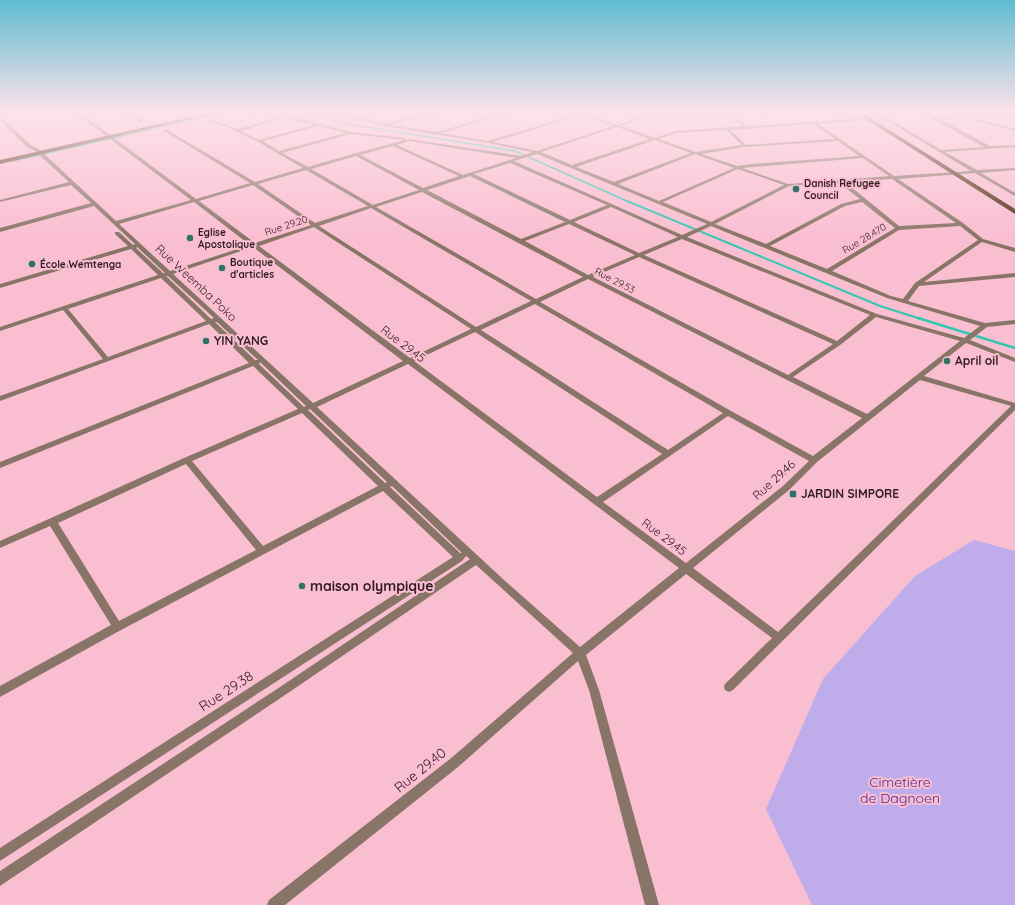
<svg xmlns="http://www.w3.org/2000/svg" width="1015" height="905" font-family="Quicksand,sans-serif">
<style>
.green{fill:#bfaceb}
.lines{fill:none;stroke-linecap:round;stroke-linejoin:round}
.stream-far2{stroke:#32c8af;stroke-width:1.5}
.stream-far1{stroke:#32c8af;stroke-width:2}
.stream{stroke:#32c8af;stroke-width:2.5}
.minor{fill:#897567;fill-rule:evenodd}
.primary{fill:#4b2b10;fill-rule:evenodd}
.poi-dot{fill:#2f7366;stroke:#fabed1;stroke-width:1.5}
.labels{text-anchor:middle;stroke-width:4;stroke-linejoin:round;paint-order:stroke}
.far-poi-label{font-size:10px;font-weight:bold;fill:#331d25;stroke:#fabed1;text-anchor:start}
.far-street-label{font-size:10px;fill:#331d25;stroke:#fabed1}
.street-label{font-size:12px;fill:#331d25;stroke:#fabed1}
.poi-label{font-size:12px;font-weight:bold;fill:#331d25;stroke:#fabed1;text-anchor:start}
.near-poi-label{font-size:14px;font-weight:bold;fill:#331d25;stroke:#fabed1;text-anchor:start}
.near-street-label{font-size:14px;fill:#331d25;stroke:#fabed1}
.near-park-label{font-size:14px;fill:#51268b;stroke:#fabed1}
</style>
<rect width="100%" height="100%" fill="#fabed1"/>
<!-- green -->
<polygon class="green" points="974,540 1015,551 1015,905 812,905 766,809 823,679 915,576"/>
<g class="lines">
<!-- stream-far2 -->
<g class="stream-far2">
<polyline points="298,111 344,123 515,151 629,202"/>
<polyline points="13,161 231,111"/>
</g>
<!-- stream-far1 -->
<polyline class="stream-far1" points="627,201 880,306 921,319"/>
<!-- stream -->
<polyline class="stream" points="918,318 1015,348"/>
<!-- minor -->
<g class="minor">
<path d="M 73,111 L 78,111 L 196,199 L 250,183 L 164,131 L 164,129 L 166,129 L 255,182 L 303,168 L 258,142 L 227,127 L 206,120 L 209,119 L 237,129 L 283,116 L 268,111 L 275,111 L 288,115 L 288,117 L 297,118 L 351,132 L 404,138 L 406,140 L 409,139 L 521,156 L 532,152 L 489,143 L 385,126 L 324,111 C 334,111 343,116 353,116 C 361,115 369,111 378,111 L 357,117 L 386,124 L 431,111 L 439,111 L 390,125 L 437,132 L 507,111 L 514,111 L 441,133 L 488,141 L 577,114 L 571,111 L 578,111 L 617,125 L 643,116 L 629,111 L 636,111 L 647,115 L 715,111 L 745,111 L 730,113 L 747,126 L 868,118 L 869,120 L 818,124 L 894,176 L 971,171 L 871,111 L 876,111 L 941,150 L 984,147 L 933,119 L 921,111 L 926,111 L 936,117 L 1015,112 L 1015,114 L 940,119 L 990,146 L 1015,145 L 1015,147 L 945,152 L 977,170 L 1015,168 L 1015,170 L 981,173 L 1015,193 L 1015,196 L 975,173 L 898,179 L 963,223 L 983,239 L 1015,248 L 1015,252 L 982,242 L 924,282 L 1015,273 L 1015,277 L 919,286 L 908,301 L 985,323 L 1015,320 L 1015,324 L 987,327 L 970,340 L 1015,358 L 1015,362 L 966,343 L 924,376 L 1015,403 L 1015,410 L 733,690 L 729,692 L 725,690 L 724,687 L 725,684 L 772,638 L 686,574 L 586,655 L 599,690 L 659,905 L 645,905 L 589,690 L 578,661 L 458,767 L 285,905 L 267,905 L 269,900 L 450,759 L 573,653 L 476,565 L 288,693 L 0,886 L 0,871 L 280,687 L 470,559 L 466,556 L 462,561 L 0,861 L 0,848 L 453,557 L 383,491 L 121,630 L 0,697 L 0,686 L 111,625 L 50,526 L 0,548 L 0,541 L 184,458 L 298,409 L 253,366 L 0,468 L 0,462 L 249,363 L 209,324 L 0,401 L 0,396 L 103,359 L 63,310 L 0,331 L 0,327 L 158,275 L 131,249 L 0,288 L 0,284 L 128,246 L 115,234 L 115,232 L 119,232 L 133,245 L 135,244 L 94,206 L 0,232 L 0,228 L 91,203 L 71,185 L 0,202 L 0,200 L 69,182 L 35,151 L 28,148 L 0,120 L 0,117 L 32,146 L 39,149 L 116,221 L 191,200 ZM 726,113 L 743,126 L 676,131 L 655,138 L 621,126 L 647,117 ZM 581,115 L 613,126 L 537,151 L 493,142 ZM 284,118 L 314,125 L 259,140 L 241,131 ZM 813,124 L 835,139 L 746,145 L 731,130 ZM 319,126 L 346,133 L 279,151 L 263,141 ZM 617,127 L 650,139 L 572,165 L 541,152 ZM 726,130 L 742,145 L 695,152 L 659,139 L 676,133 ZM 351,134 L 404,140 L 357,153 L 353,153 L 353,154 L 308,167 L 282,153 ZM 655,140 L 691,153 L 614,182 L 576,167 ZM 409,141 L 516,158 L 463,175 L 397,145 ZM 838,141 L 859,156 L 751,164 L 737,166 L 701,154 L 745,147 ZM 393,146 L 459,176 L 423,188 L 360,155 ZM 537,154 L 707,224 L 682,235 L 514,161 ZM 695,154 L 734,168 L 659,201 L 618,184 ZM 356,156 L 419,190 L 373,205 L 311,169 ZM 863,158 L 889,176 L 788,184 L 742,168 ZM 510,163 L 607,205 L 570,220 L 474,174 ZM 738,169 L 784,185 L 711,222 L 663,202 ZM 306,170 L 368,206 L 315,223 L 258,184 ZM 470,176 L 565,222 L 521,239 L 427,190 ZM 892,179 L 956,223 L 899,226 L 845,182 ZM 839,183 L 860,199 L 841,204 L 766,244 L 715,224 L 789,186 ZM 253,185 L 311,225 L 255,243 L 199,201 ZM 422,192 L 583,277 L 536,299 L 376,207 ZM 194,202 L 250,245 L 170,271 L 119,224 ZM 862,202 L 895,228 L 827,269 L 770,246 L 845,206 ZM 611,207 L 678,237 L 639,253 L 574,222 ZM 371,208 L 531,301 L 476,327 L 319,226 ZM 569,224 L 635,255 L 588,275 L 525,241 ZM 711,226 L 887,298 L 980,326 L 964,338 L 877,314 L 687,237 ZM 960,226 L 978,240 L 915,283 L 903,299 L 891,296 L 832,271 L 899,230 ZM 314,227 L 471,329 L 410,358 L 259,246 ZM 682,239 L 870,315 L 837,341 L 644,255 ZM 137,247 L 165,273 L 163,273 L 136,248 ZM 253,247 L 403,361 L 313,403 L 173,274 ZM 639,257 L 833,344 L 788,375 L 593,277 ZM 166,276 L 168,276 L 214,318 L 211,319 ZM 161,278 L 206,321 L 108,357 L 68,309 ZM 588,279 L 862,418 L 813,456 L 731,411 L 540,302 ZM 535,304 L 723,413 L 668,450 L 481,330 ZM 876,317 L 960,341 L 867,414 L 793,377 L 840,345 ZM 215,322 L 217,322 L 258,360 L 255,360 ZM 475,332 L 662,454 L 597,497 L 414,361 ZM 260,362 L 306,406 L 304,407 L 259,364 ZM 408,364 L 679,568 L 580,647 L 503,579 L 317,407 ZM 920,380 L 1011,406 L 778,632 L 693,568 L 789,490 L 817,462 ZM 310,409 L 387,482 L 385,483 L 308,410 ZM 302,413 L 378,486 L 263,546 L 192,461 ZM 728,416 L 809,461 L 783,486 L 686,563 L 603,502 ZM 186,464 L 256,550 L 119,621 L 58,523 ZM 392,486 L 462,553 L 460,553 L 390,487 Z"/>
<polygon points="124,111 129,111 144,122 141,123"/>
<polygon points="175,111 180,111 182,113 179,114"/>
<polygon points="974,118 1015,129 1015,131 973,120"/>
</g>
<!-- primary -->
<g class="primary">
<polygon points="216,111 226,111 0,164 0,160"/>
<polygon points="853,111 859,111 1015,209 1015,214"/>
</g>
</g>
<!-- sky -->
<linearGradient id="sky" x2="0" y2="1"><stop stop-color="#5fbcd1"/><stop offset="0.47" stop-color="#fde2ea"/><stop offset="1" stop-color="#fde2ea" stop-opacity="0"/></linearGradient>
<rect width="1015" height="238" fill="url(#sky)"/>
<!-- markers -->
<g class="poi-dot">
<circle cx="796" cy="189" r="4"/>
<circle cx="190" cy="238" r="4"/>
<circle cx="32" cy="264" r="4"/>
<circle cx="222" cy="268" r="4"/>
<circle cx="206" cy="341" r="4"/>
<circle cx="947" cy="361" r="4"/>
<rect x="789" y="490" width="8" height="8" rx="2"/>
<circle cx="302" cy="586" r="4"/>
</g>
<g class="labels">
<!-- far-poi labels -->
<g class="far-poi-label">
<text x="804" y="187">Danish Refugee<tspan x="804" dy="12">Council</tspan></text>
<text x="198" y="236">Eglise<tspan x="198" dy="12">Apostolique</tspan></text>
<text x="230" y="266">Boutique<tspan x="230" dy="12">d'articles</tspan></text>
<text x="40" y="268">École Wemtenga</text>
</g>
<!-- far-street labels -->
<g class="far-street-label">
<text transform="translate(286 225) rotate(-18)" y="4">Rue 29.20</text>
<text transform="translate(864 238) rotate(-31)" y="4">Rue 28.470</text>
<text transform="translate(615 280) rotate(27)" y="4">Rue 29.53</text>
</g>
<!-- street labels -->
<g class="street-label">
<text transform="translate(196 283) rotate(43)" y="4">Rue Weemba Poko</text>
<text transform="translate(403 344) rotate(37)" y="4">Rue 29.45</text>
<text transform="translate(774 480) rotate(-42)" y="4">Rue 29.46</text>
<text transform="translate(664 537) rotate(37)" y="4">Rue 29.45</text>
</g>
<!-- poi labels -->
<g class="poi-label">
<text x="214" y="345">YIN YANG</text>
<text x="955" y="365">April oil</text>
<text x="801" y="498">JARDIN SIMPORE</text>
</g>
<!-- near-poi labels -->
<g class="near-poi-label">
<text x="310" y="591">maison olympique</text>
</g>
<!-- near-street labels -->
<g class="near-street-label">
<text transform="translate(226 691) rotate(-33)" y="5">Rue 29.38</text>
<text transform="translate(420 770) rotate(-39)" y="5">Rue 29.40</text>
</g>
<!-- near-park labels -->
<g class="near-park-label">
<text x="900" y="787">Cimetière<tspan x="900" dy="16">de Dagnoen</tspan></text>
</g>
</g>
</svg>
